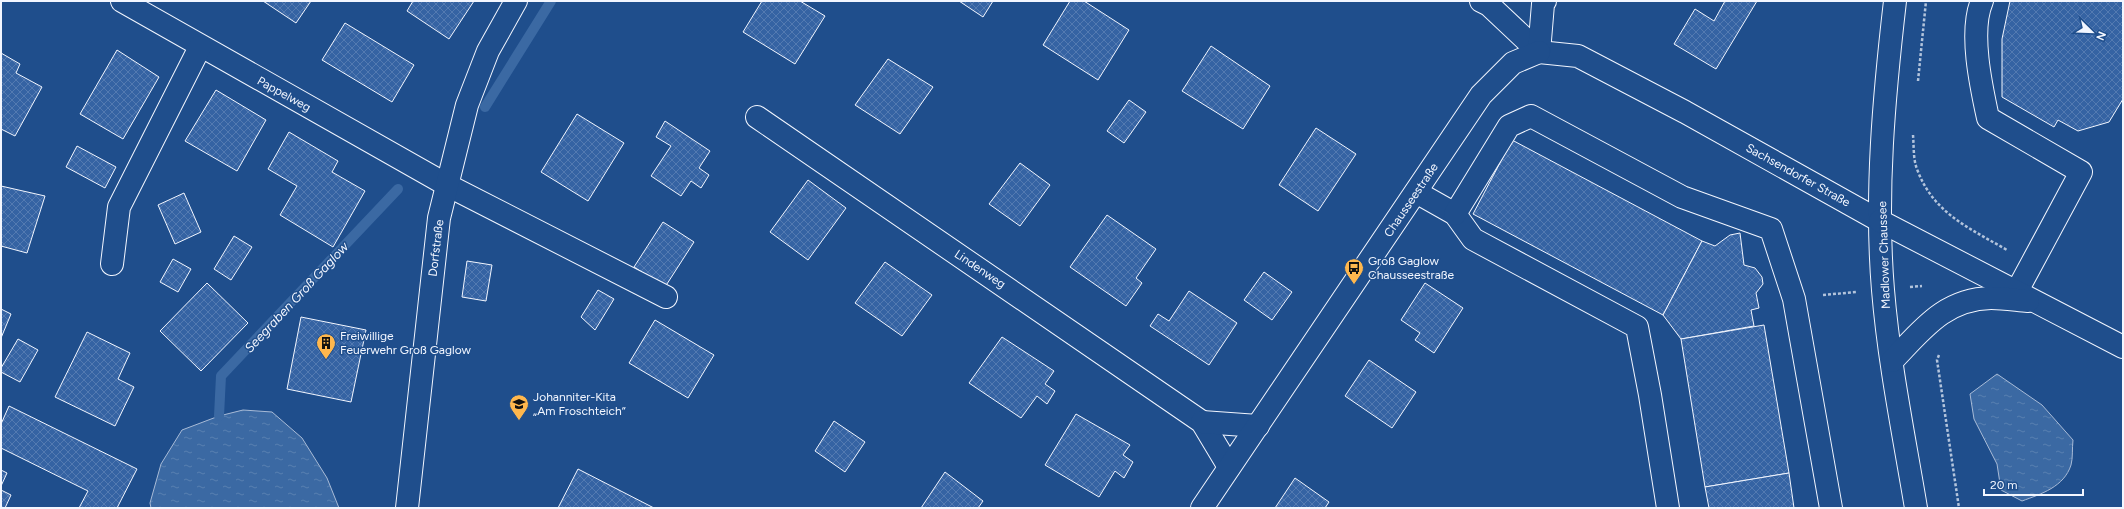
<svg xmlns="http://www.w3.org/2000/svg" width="2124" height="509" font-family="Figtree,sans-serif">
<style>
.water{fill:url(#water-ripples);stroke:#a8bbd7}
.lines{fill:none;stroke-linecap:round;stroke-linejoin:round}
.stream{stroke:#3b69a3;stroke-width:10}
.building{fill:url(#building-cross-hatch);stroke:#f2f6ff}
.minor-casing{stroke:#f2f6ff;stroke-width:24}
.major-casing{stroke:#f2f6ff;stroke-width:24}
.path{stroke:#b3c4dc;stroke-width:2.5;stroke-dasharray:3 2;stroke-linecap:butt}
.minor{stroke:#1f4e8c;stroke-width:22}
.major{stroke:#1f4e8c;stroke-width:22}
.labels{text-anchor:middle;stroke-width:3;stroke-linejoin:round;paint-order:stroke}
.street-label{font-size:12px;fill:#f2f6ff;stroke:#1f4e8c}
.poi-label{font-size:12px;fill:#f2f6ff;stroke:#1f4e8c;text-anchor:start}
.water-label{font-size:13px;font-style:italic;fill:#f2f6ff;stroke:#1f4e8c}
</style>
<defs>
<pattern id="water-ripples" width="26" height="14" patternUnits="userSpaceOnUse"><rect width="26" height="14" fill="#3b69a3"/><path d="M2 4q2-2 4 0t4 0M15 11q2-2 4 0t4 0" fill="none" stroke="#587fb1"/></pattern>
<pattern id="building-cross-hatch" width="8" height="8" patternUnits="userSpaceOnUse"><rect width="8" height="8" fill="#3563a3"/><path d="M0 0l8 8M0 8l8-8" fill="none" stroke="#537ab1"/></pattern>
</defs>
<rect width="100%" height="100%" fill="#1f4e8c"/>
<!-- water -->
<g class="water">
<path d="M 1997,374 L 2042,405 L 2073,440 C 2072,448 2073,458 2071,465 C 2064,487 2041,494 2022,501 L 2001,490 L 1997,464 L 1974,419 L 1970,394 Z"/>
<polygon points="243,410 272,412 302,438 327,478 339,508 151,508 150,503 161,464 182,430 219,416"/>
</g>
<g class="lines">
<!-- stream -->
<g class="stream">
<polyline points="485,107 551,1"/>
<polyline points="219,416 221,376 398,189"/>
</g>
</g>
<!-- building -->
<g class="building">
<polygon points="263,1 311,1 296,23"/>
<polygon points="413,1 474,1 449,39 407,11"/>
<polygon points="762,1 800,1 825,16 795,64 743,32"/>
<polygon points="959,1 993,1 983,17"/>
<polygon points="1070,1 1084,1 1129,30 1098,80 1043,45"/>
<polygon points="1725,1 1757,1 1716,69 1674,44 1695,9 1714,21"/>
<polygon points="2010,1 2123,1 2123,99 2109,122 2078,131 2058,120 2054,127 2002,97 2002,39"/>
<polygon points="345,23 414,65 392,102 322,60"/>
<polygon points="1211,46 1270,86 1243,129 1182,91"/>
<polygon points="117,50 159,77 123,139 80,114"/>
<polygon points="1,53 20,64 16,73 42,87 15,136 1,129"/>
<polygon points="888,59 933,87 900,134 855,105"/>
<polygon points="216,90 266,120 237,171 185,141"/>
<polygon points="1129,100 1146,112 1124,143 1107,131"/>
<polygon points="577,114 624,143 588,201 541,172"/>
<polygon points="665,121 710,151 699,168 709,175 701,188 691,181 681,196 651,176 671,146 656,137"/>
<polygon points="1316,128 1356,154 1318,211 1279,185"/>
<polygon points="289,132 338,161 332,172 365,191 333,247 280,215 297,186 268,169"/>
<polygon points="1512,140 1702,241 1663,315 1473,214"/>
<polygon points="77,146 116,167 105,188 66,167"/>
<polygon points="1020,163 1050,185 1020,226 989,204"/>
<polygon points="808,180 846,208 808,260 770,232"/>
<polygon points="1,186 45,196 27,253 1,246"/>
<polygon points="184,193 201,232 175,244 158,205"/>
<polygon points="1107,215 1156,249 1136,278 1142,283 1126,306 1070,267"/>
<polygon points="663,222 694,242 665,287 634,267"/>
<polygon points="1740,233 1744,265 1755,268 1762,277 1763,284 1756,293 1759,308 1751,310 1754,326 1681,339 1663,315 1702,241 1715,246 1730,235"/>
<polygon points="234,236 252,247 231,280 214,269"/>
<polygon points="173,259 191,269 178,292 160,282"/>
<polygon points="467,261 492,265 486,301 462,297"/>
<polygon points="885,262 932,295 902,336 855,303"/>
<polygon points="1264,272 1292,292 1272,320 1244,300"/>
<polygon points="207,283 248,323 201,371 160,331"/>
<polygon points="1425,283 1463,308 1434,353 1415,340 1420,333 1401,320"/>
<polygon points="598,290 614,299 595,330 581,317"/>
<polygon points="1189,291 1237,323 1209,365 1150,326 1158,314 1169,321"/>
<polygon points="1,309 11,314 1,338"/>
<polygon points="301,317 366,330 351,402 287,389"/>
<polygon points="655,320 714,355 688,398 629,363"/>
<polygon points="1764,325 1789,473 1705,487 1681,339"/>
<polygon points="87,332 130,353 118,379 134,387 115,426 55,397"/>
<polygon points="1002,337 1054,371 1045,384 1055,391 1047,404 1037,396 1021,418 969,383"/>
<polygon points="18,339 38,350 20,382 1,372 1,368"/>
<polygon points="1369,360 1416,392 1392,428 1345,396"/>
<polygon points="9,406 137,469 117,508 79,508 88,491 1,448 1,424"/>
<polygon points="1076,414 1130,445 1123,455 1133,462 1124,478 1115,471 1099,497 1045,465"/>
<polygon points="834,421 865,442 845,472 815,451"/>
<polygon points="578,469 654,508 558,508"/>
<polygon points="1,470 7,473 1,486"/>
<polygon points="945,472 983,501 978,508 921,508"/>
<polygon points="1789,473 1794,508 1709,508 1705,487"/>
<polygon points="1295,478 1329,502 1325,508 1275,508"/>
<polygon points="1,490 11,495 5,508 1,508"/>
</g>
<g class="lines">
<defs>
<g id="minor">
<polyline points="122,1 447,185 666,297"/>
<polyline points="1481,1 1489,5 1539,52 1578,56 1685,112 1880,221"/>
<path d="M 1982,1 C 1969,31 1981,86 1988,118 L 2081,172 L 2017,291"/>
<polyline points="1539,52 1543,4 1545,1"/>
<polyline points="757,117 1202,422 1229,467"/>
<polyline points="1416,192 1455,214 1473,239 1637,327 1650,395 1668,508"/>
<polyline points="1455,214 1509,126 1531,116 1682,197 1771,229 1794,299 1831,508"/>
<polyline points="112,264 119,207 200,47"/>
<polyline points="1202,422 1258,426"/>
<polyline points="407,508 439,218 467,105 488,51 516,1"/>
<polyline points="1202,508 1481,95 1513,63 1539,52"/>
</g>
<g id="major">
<path d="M 1895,1 C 1884,96 1875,194 1883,290 C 1889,363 1904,436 1916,508"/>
<polyline points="1880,221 2123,347"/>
<path d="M 1892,361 C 1922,330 1944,299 1991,298 C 2003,298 2016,300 2028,301"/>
</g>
</defs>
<!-- minor casing -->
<use href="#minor" class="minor-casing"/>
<!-- major casing -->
<use href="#major" class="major-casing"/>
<!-- path -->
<g class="path">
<polyline points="1918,81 1926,1"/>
<path d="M 1913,135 C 1914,146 1913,159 1917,169 C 1933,213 1969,228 2007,250"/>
<polyline points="1910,287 1922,286"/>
<polyline points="1823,295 1856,292"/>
<polyline points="1939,355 1937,360 1959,508"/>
</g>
<!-- minor -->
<use href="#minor" class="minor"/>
<!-- major -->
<use href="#major" class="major"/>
</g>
<!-- icons -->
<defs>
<symbol id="bus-pin" viewBox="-11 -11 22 30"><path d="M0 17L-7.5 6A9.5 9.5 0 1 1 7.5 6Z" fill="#ffb74d" stroke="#1f4e8c"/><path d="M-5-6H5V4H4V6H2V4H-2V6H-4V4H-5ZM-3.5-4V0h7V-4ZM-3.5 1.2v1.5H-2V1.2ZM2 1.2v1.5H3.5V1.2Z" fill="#111"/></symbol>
<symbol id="building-pin" viewBox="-11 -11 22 30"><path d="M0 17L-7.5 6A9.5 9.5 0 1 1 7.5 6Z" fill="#ffb74d" stroke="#1f4e8c"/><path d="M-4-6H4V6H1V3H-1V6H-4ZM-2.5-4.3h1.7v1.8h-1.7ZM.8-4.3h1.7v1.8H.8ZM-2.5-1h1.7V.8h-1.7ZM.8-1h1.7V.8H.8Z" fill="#111"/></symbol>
<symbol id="school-pin" viewBox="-11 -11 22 30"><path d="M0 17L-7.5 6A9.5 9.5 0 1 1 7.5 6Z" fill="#ffb74d" stroke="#1f4e8c"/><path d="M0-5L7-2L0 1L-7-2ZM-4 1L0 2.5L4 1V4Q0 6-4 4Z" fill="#111"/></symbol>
</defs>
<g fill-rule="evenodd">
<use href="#bus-pin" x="1343" y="257" width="22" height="30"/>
<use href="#building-pin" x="315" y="332" width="22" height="30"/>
<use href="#school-pin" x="508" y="393" width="22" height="30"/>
</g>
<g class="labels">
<!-- street labels -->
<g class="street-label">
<text transform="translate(284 94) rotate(29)" y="4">Pappelweg</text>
<text transform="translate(1798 175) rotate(29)" y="4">Sachsendorfer Straße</text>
<text transform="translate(1411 200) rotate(-56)" y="4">Chausseestraße</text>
<text transform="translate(436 248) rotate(-83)" y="4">Dorfstraße</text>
<text transform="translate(1884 255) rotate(-92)" y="4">Madlower Chaussee</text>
<text transform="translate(980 269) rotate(34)" y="4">Lindenweg</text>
</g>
<!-- poi labels -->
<g class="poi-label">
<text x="1368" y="265">Groß Gaglow<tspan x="1368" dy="14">Chausseestraße</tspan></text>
<text x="340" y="340">Freiwillige<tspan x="340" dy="14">Feuerwehr Groß Gaglow</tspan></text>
<text x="533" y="401">Johanniter-Kita<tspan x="533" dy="14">„Am Froschteich“</tspan></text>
</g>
<!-- water labels -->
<g class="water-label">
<text transform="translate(296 297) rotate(-47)" y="5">Seegraben Groß Gaglow</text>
</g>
</g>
<!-- border -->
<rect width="2124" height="509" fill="none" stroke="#f2f6ff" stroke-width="4"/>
<!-- north arrow -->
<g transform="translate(2092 32) rotate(113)" stroke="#1f4e8c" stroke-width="3" paint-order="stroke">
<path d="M0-3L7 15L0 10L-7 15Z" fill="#f2f6ff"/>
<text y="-6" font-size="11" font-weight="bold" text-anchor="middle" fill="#f2f6ff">N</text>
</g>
<!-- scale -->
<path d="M1984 489v6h99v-6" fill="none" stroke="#f2f6ff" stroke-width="2"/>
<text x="1990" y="489" font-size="12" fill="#f2f6ff" stroke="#1f4e8c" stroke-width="3" paint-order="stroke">20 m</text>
</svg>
